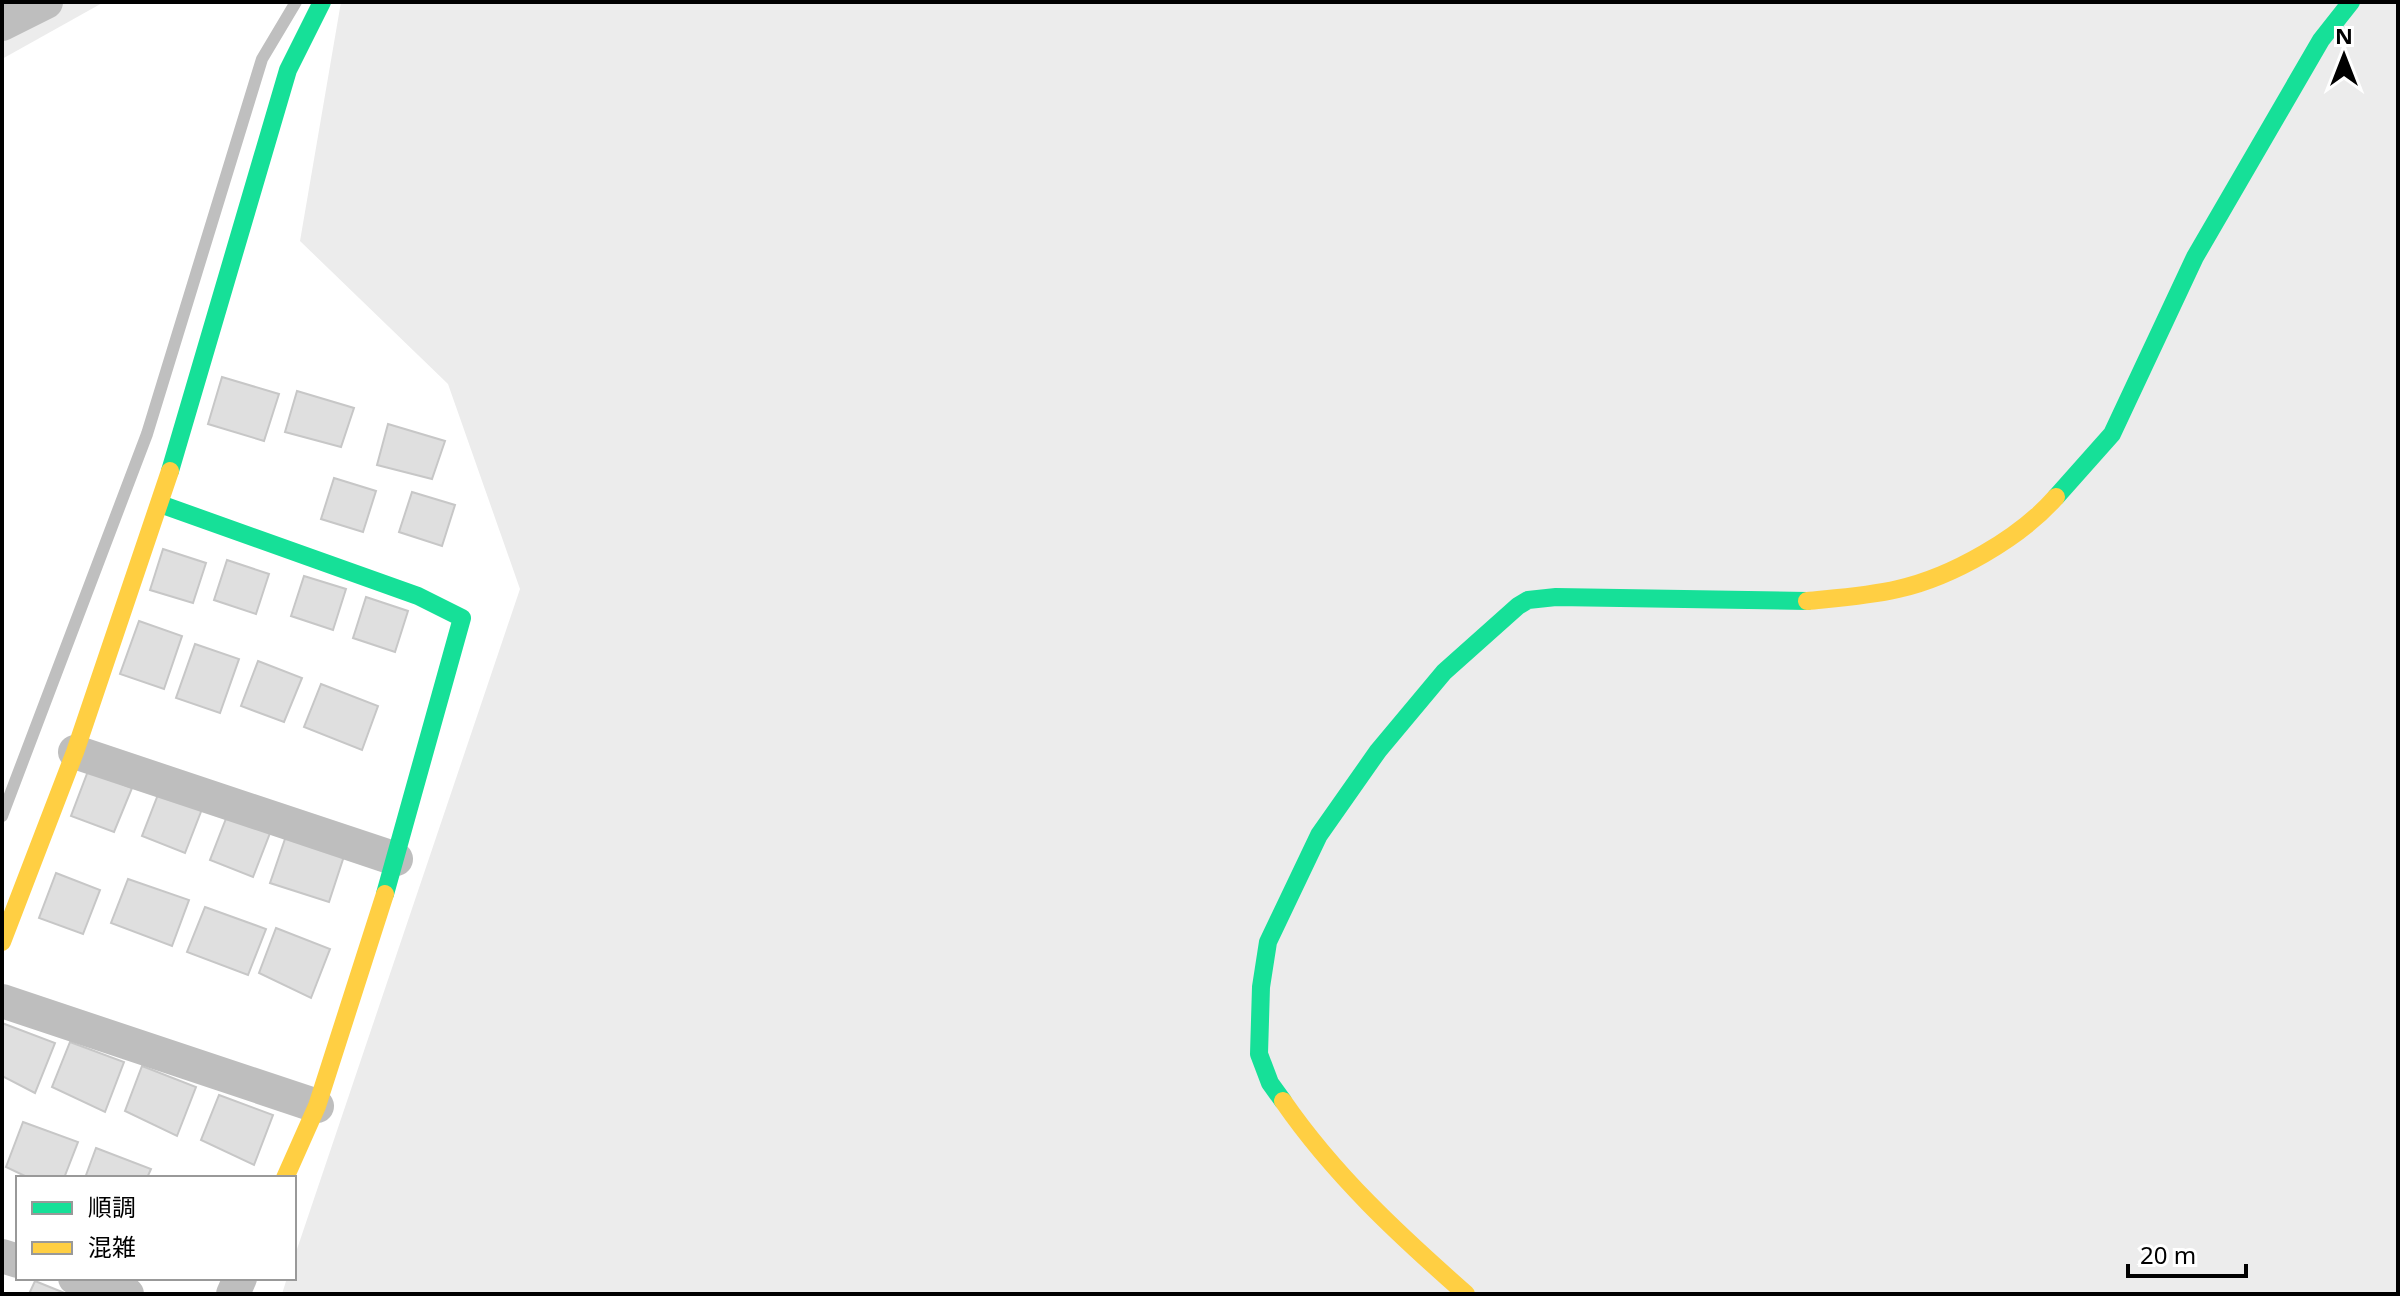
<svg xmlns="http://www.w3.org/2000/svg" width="2400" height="1296" font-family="'Noto Sans','Noto Sans JP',sans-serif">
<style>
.green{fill:#ececec}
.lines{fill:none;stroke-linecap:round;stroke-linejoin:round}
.stream{stroke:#bfbfbf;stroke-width:12}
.building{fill:#dfdfdf;stroke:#c7c7c7;stroke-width:2}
.street{stroke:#bebebe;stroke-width:34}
.fast{stroke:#16e098;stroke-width:18}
.slow{stroke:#ffcf43;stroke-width:18}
</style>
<rect width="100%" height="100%" fill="#fff"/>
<!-- green -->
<g class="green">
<polygon points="2,2 104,2 2,59"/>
<polygon points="341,2 2398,2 2398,1294 282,1294 287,1278 294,1278 294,1258 520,589 448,384 300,241"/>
</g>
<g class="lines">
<!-- stream -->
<polyline class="stream" points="2,816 147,434 262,59 296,2"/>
</g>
<!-- building -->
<g class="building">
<polygon points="222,377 279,394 264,441 208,424"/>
<polygon points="297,391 354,408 341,447 285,432"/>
<polygon points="388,424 445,441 432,479 377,465"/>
<polygon points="334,478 376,491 363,532 321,519"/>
<polygon points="412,492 455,505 442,546 399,532"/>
<polygon points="163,549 206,563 193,603 150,590"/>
<polygon points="227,560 269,574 256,614 214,600"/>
<polygon points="304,576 346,589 333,630 291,616"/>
<polygon points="366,597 408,611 395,652 353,638"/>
<polygon points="139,621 182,636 164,689 120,674"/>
<polygon points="195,644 239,659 220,713 176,698"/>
<polygon points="258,661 302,678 284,722 241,706"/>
<polygon points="321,684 378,706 362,750 304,727"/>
<polygon points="88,771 132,788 114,832 71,816"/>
<polygon points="159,792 202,809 185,853 142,836"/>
<polygon points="227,816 270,833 253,877 210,860"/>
<polygon points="286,836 344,856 329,902 270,883"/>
<polygon points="56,873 100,890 83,934 39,918"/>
<polygon points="128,879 189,900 172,946 111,923"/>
<polygon points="205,907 266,929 248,975 187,952"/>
<polygon points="276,928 330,949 311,998 259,973"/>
<polygon points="2,1023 55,1043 35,1093 2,1076"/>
<polygon points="70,1042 124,1062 105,1112 52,1087"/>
<polygon points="142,1066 196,1087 177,1136 125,1111"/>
<polygon points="219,1095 273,1115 254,1165 201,1140"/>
<polygon points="23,1122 78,1142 64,1178 29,1178 6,1167"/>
<polygon points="96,1148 151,1169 147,1178 85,1178"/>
<polygon points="35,1281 67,1294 29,1294"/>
</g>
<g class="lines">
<!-- street -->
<g class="street">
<polyline points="2,24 46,2"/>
<polyline points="75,752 396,859"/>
<polyline points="2,1001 317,1106"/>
<polyline points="2,1256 18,1261"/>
<polyline points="75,1278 127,1294"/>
<polyline points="233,1294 240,1278"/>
</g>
<!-- fast -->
<g class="fast">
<polyline points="170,471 288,70 322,2"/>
<polyline points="2056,497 2112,434 2195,257 2321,40 2351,2"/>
<polyline points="160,504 418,596 462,618 385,894"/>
<polyline points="1283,1101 1270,1083 1259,1054 1261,987 1268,942 1319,835 1378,751 1444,672 1518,606 1528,600 1556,597 1807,601"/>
</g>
<!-- slow -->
<g class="slow">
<path d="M 1807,601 C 1837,598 1868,596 1898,589 C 1952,577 2020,538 2056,497"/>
<polyline points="2,942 75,752 170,471"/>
<path d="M 1283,1101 C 1334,1175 1399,1235 1466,1294"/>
<polyline points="285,1178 317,1106 385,894"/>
</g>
</g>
<!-- border -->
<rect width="2400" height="1296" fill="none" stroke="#000000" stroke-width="8"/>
<!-- legend -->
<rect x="16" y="1176" width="280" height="104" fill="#ffffff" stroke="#999999" stroke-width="2"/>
<rect x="32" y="1202" width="40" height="12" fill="#16e098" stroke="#999999" stroke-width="2"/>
<text x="88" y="1216" font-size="24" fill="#000000">順調</text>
<rect x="32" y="1242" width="40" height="12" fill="#ffcf43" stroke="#999999" stroke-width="2"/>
<text x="88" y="1256" font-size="24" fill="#000000">混雑</text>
<!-- north arrow -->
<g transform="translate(2344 56)" stroke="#ffffff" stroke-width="6" paint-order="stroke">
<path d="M0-6L14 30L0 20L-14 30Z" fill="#000000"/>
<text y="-12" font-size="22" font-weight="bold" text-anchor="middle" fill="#000000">N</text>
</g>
<!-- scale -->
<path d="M2128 1264v12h118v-12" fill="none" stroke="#000000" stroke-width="4"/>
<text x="2140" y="1264" font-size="24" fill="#000000" stroke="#ffffff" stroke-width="6" paint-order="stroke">20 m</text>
</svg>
